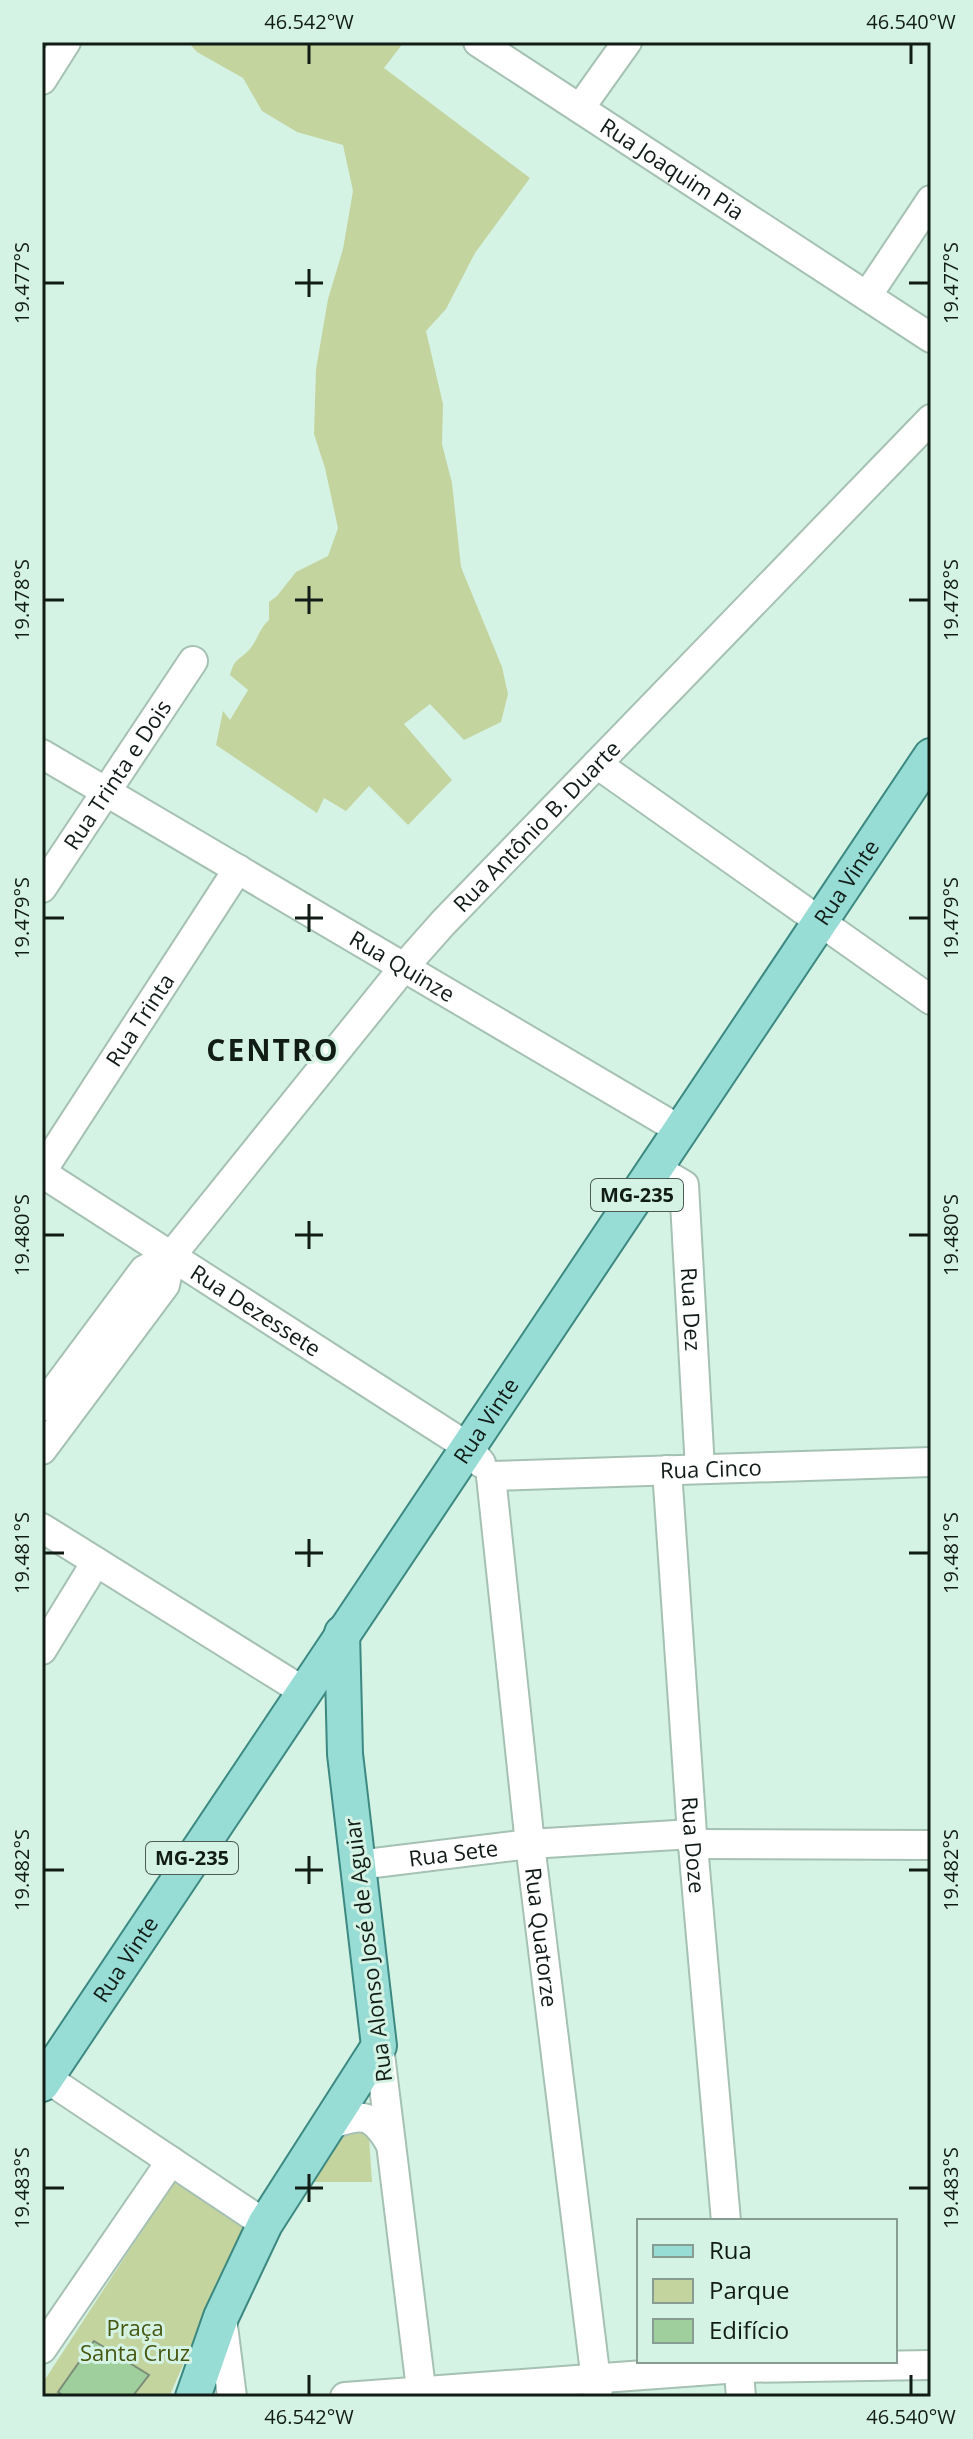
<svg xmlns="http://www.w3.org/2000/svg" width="973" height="2439" font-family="'Open Sans',sans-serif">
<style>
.green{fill:#c3d49e}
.building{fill:#9ecf9c;stroke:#7b8d79;stroke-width:2}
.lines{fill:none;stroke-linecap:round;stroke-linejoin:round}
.minor-casing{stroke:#a5c1b3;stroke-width:32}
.major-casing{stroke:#3c8981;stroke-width:38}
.minor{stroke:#fff;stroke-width:28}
.major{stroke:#98dcd6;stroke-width:34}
.ticks{fill:none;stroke:#121c17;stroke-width:3}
.labels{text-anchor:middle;stroke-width:6;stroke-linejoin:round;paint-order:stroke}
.shield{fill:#d5f3e5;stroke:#4c5c55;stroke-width:2}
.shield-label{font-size:20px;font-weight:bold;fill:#121c17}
.street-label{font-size:22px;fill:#121c17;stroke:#d5f3e5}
.park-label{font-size:22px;fill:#465610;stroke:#d5f3e5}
.district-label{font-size:30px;font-weight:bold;letter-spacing:2px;fill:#121c17;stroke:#d5f3e5}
.neatline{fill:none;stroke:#121c17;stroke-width:3}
.ticks-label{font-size:20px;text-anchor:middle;fill:#121c17}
</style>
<rect width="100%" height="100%" fill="#d5f3e5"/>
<!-- green -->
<g class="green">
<path d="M 188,42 L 404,42 L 384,68 L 530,178 L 475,253 L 446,309 L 426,331 L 443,404 L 442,444 L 452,483 L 461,567 L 502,667 L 508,694 L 501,722 L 464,740 L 430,704 L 404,724 L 452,780 L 408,825 L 369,786 L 346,811 L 324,798 L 317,813 L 216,745 L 223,711 L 230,720 L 248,690 L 230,675 C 235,657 239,661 250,649 C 258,639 259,629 269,620 L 269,602 L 277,596 L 296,572 L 328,556 L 338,528 L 325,468 L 314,434 L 316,369 L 328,299 L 343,249 L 353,191 L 343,145 L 297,132 L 262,111 L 243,78 L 197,52 Z"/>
<polygon points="368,2123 372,2182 314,2182 347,2124"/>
<polygon points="175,2180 245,2224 169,2397 42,2397 42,2384"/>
</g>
<!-- building -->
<polygon class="building" points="94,2341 149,2375 132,2397 65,2397 58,2392"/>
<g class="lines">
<defs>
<g id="minor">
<path id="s1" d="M 478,42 L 931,338"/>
<polyline points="42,80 66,42"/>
<polyline points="580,108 627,42"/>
<polyline points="867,296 931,200"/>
<path id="s2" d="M 42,754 L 680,1130"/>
<polyline points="597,764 931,1000"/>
<path id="s3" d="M 42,888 L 193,661"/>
<path id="s4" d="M 655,1168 L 684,1185 L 700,1469"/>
<path id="s5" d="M 42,1171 L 238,869"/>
<path id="s6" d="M 42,1173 L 468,1447 L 481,1463"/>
<path id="s7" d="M 42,1407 L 144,1270 L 171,1256 L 404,967 L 443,923 L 931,419"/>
<polyline points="42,1450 165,1285 171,1256"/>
<path id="s8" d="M 667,1470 L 692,1834 L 726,2221"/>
<path id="s9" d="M 491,1476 L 530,1844 L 598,2397"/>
<path id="s10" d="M 491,1476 L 931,1462"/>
<polyline points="42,1528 303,1691"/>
<polyline points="42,1650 96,1562"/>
<polyline points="692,1844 931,1845"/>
<path id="s11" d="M 358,1865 L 530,1844 L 692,1834"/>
<polyline points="379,2046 422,2397"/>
<polyline points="42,2075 265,2224"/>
<path d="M 330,2125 C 363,2112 373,2114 391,2145"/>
<polyline points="222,2318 232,2397"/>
<polyline points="42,2349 171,2161"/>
<polyline points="738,2361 741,2397"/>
<polyline points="345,2397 739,2368 931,2365"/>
</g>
<g id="major">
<path id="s12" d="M 42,2084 L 931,756"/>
<polyline points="193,2397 221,2317 265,2224 379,2046 345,1754 342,1633"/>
</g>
</defs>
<!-- minor casing -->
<use href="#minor" class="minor-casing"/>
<!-- major casing -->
<use href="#major" class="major-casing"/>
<!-- minor -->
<use href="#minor" class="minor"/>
<!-- major -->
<use href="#major" class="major"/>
</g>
<!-- ticks -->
<path class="ticks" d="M 309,44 L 309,64M 911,44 L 911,64M 309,269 L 309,297M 44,283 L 64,283M 295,283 L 323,283M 909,283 L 929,283M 309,586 L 309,614M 44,600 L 64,600M 295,600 L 323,600M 909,600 L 929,600M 309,904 L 309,932M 44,918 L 64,918M 295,918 L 323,918M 909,918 L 929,918M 309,1221 L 309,1249M 44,1235 L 64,1235M 295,1235 L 323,1235M 909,1235 L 929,1235M 309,1539 L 309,1567M 44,1553 L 64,1553M 295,1553 L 323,1553M 909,1553 L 929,1553M 309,1856 L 309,1884M 44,1870 L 64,1870M 295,1870 L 323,1870M 909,1870 L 929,1870M 309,2174 L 309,2202M 44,2188 L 64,2188M 295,2188 L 323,2188M 909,2188 L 929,2188M 309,2375 L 309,2395M 911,2375 L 911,2395"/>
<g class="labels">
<!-- shield labels -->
<g class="shield">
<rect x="591" y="1179" width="92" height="32" rx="6"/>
<rect x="146" y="1842" width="92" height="32" rx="6"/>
</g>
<g class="shield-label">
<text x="637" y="1202">MG-235</text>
<text x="192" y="1865">MG-235</text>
</g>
<!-- street labels -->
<g class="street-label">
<text dy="8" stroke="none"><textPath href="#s1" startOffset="232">Rua Joaquim Pia</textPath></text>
<text dy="8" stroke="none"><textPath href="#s3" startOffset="136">Rua Trinta e Dois</textPath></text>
<text dy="8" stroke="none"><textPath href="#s7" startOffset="766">Rua Antônio B. Duarte</textPath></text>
<text dy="8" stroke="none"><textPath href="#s12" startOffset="1446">Rua Vinte</textPath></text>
<text dy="8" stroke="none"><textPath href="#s2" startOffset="418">Rua Quinze</textPath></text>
<text dy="8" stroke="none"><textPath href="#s5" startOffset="180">Rua Trinta</textPath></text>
<text dy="8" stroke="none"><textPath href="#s6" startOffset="254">Rua Dezessete</textPath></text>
<text dy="8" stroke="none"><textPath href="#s4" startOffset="158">Rua Dez</textPath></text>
<text dy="8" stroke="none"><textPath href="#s12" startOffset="798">Rua Vinte</textPath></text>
<text dy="8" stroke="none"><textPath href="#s10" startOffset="220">Rua Cinco</textPath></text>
<text dy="8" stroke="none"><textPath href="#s8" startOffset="376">Rua Doze</textPath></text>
<text dy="8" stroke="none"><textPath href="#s11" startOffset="96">Rua Sete</textPath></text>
<text dy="8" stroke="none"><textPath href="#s9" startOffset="464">Rua Quatorze</textPath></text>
<text transform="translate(368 1950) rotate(-97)" y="8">Rua Alonso José de Aguiar</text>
<text dy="8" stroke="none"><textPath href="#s12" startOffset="150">Rua Vinte</textPath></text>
</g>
<!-- park labels -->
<g class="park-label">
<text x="135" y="2336">Praça<tspan x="135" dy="25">Santa Cruz</tspan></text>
</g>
<!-- district labels -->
<g class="district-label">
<text x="273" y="1061">CENTRO</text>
</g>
</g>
<!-- border -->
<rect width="973" height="2439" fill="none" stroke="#d5f3e5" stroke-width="88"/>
<!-- legend -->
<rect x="637" y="2219" width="260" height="144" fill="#d5f3e5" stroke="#879d93" stroke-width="2"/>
<rect x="653" y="2245" width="40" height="12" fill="#98dcd6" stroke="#879d93" stroke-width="2"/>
<text x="709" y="2259" font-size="24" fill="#121c17">Rua</text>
<rect x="653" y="2279" width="40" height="24" fill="#c3d49e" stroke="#879d93" stroke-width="2"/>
<text x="709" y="2299" font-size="24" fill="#121c17">Parque</text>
<rect x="653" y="2319" width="40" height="24" fill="#9ecf9c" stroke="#879d93" stroke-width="2"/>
<text x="709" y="2339" font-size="24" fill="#121c17">Edifício</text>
<rect x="44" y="44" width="885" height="2351" class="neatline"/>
<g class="ticks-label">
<text x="309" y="29">46.542°W</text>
<text x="911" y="29">46.540°W</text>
<text transform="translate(22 283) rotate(-90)" y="7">19.477°S</text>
<text transform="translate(951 283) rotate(-90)" y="7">19.477°S</text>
<text transform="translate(22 600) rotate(-90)" y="7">19.478°S</text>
<text transform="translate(951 600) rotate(-90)" y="7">19.478°S</text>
<text transform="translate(22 918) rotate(-90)" y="7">19.479°S</text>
<text transform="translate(951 918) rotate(-90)" y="7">19.479°S</text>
<text transform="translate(22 1235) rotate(-90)" y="7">19.480°S</text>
<text transform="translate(951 1235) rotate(-90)" y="7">19.480°S</text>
<text transform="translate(22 1553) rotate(-90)" y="7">19.481°S</text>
<text transform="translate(951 1553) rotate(-90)" y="7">19.481°S</text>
<text transform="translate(22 1870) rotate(-90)" y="7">19.482°S</text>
<text transform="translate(951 1870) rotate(-90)" y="7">19.482°S</text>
<text transform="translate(22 2188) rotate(-90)" y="7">19.483°S</text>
<text transform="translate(951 2188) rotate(-90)" y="7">19.483°S</text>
<text x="309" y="2424">46.542°W</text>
<text x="911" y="2424">46.540°W</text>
</g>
</svg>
